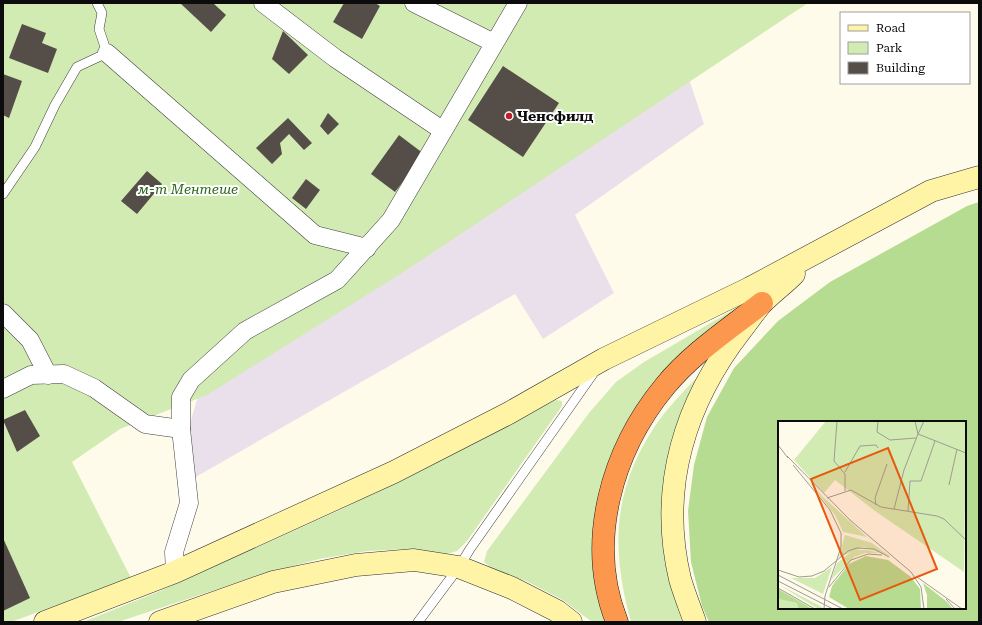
<svg xmlns="http://www.w3.org/2000/svg" width="982" height="625" font-family="'Roboto Serif',serif">
<style>
.industrial{fill:#eae0ec}
.green{fill:#d2ebb3}
.forest{fill:#b6dc92;fill-rule:evenodd}
.building{fill:#554d48}
.lines{fill:none;stroke-linecap:round;stroke-linejoin:round}
.service-casing{stroke:#3f3f3f;stroke-width:10}
.minor-casing{stroke:#3f3f3f;stroke-width:19}
.secondary-casing{stroke:#2e2e2e;stroke-width:23}
.motorway-casing{stroke:#1d1d1d;stroke-width:23}
.service{stroke:#fff;stroke-width:9}
.minor{stroke:#fff;stroke-width:18}
.secondary{stroke:#fff3a6;stroke-width:22}
.motorway{stroke:#fb984d;stroke-width:22}
.poi-dot{fill:#c21e2a;stroke:#fff;stroke-width:1.5}
.labels{text-anchor:middle;stroke-width:4;stroke-linejoin:round;paint-order:stroke}
.poi-label{font-size:14px;font-weight:bold;fill:#0c0c0c;stroke:#fff;text-anchor:start}
.park-label{font-size:14px;font-style:italic;fill:#2c671a;stroke:#fff}
.inset-road{fill:none;stroke:#9e9b92;stroke-width:1}
.view{fill:#e8590c;fill-opacity:0.15;stroke:#e8590c;stroke-width:2}
.inset-edge{fill:none;stroke:#0c0c0c;stroke-width:2}
</style>
<rect width="100%" height="100%" fill="#fffbeb"/>
<!-- industrial -->
<polygon class="industrial" points="687,73 704,124 575,215 614,293 543,339 515,294 194,478 188,430 199,393"/>
<!-- green -->
<g class="green">
<polygon points="3,3 808,3 405,271 207,395 120,429 72,462 131,578 11,622 3,622"/>
<polygon points="767,290 715,335 605,486 610,622 592,622 563,600 526,581 493,569 484,562 487,551 589,413 616,382 644,362"/>
<path d="M 710,364 L 679,427 L 685,622 L 631,622 C 611,549 612,491 655,426 C 670,404 691,384 710,364 Z"/>
<polygon points="556,400 562,401 562,406 467,541 457,551 447,554 408,549 367,551 319,559 260,575 118,622 83,622 160,591 342,509"/>
</g>
<!-- forest -->
<path class="forest" d="M 979,202 L 979,622 L 709,622 L 702,606 L 691,562 L 688,511 L 694,465 L 707,417 L 734,368 L 778,321 L 830,282 L 967,206 ZM 779,422 L 965,422 L 965,608 L 779,608 Z"/>
<!-- building -->
<g class="building">
<polygon points="180,3 213,3 226,15 211,32"/>
<polygon points="344,3 375,3 380,6 362,39 333,22"/>
<polygon points="22,24 46,33 42,43 57,49 48,73 9,58"/>
<polygon points="283,31 308,55 289,74 272,59"/>
<polygon points="503,66 559,103 523,157 468,120"/>
<polygon points="3,74 22,81 9,118 3,115"/>
<polygon points="328,113 339,124 328,135 320,126"/>
<polygon points="288,118 312,143 304,150 289,134 280,143 282,154 272,164 256,148"/>
<polygon points="399,135 424,154 395,192 371,174"/>
<polygon points="147,171 162,184 137,214 121,201"/>
<polygon points="306,179 320,190 306,209 292,198"/>
<polygon points="25,410 40,436 17,452 3,420"/>
<polygon points="3,538 30,598 3,611"/>
</g>
<g class="lines">
<defs>
<g id="service">
<polyline points="3,194 35,147 55,105 77,67 107,53 99,29 102,13 97,3"/>
<polyline points="418,622 459,567 470,549 595,371"/>
</g>
<g id="minor">
<polyline points="263,3 335,58 442,130"/>
<polyline points="414,3 494,43"/>
<polyline points="107,53 315,235 367,248"/>
<polyline points="3,313 30,340 48,375"/>
<polyline points="3,389 31,375 64,374 94,388 145,424 181,429"/>
<polyline points="175,572 174,552 189,503 181,429 181,397 191,380 245,331 337,280 391,220 518,3"/>
</g>
<g id="secondary">
<polyline points="45,622 175,572 394,472 509,413 604,359 750,288 931,191 979,177"/>
<polyline points="160,622 273,582 356,565 414,560 459,567 512,588 557,611 571,622"/>
<path d="M 695,622 C 690,608 684,593 680,579 C 658,487 685,402 742,329 C 749,320 755,311 762,303 C 772,293 784,284 794,274"/>
</g>
<path id="motorway" d="M 617,622 C 585,542 612,450 665,386 C 692,353 729,329 762,303"/>
</defs>
<!-- service casing -->
<use href="#service" class="service-casing"/>
<!-- minor casing -->
<use href="#minor" class="minor-casing"/>
<!-- secondary casing -->
<use href="#secondary" class="secondary-casing"/>
<!-- motorway casing -->
<use href="#motorway" class="motorway-casing"/>
<!-- service -->
<use href="#service" class="service"/>
<!-- minor -->
<use href="#minor" class="minor"/>
<!-- secondary -->
<use href="#secondary" class="secondary"/>
<!-- motorway -->
<use href="#motorway" class="motorway"/>
</g>
<!-- markers -->
<circle class="poi-dot" cx="509" cy="116" r="4"/>
<g class="labels">
<!-- poi labels -->
<g class="poi-label">
<text x="517" y="121">Ченсфилд</text>
</g>
<!-- park labels -->
<g class="park-label">
<text x="188" y="194">м-т Ментeше</text>
</g>
</g>
<!-- overview -->
<g transform="translate(778 421)">
<rect width="188" height="188" fill="#fffbeb"/>
<path d="M 48,0 L 188,0 L 186,151 L 97,90 L 57,59 L 46,72 L 16,39 ZM 26,55 L 45,76 L 89,116 L 65,111 L 57,94 ZM 67,114 L 94,122 L 113,136 L 86,126 L 61,136 ZM 76,129 L 91,129 L 101,132 L 87,132 L 76,136 L 53,159 L 59,142 ZM 54,146 L 45,173 L 13,157 L 37,157 ZM 0,163 L 44,186 L 44,188 L 40,188 ZM 0,178 L 19,182 L 20,188 L 0,188 Z" fill="#d2ebb3"/>
<path d="M 88,135 L 110,139 L 133,156 L 142,168 L 143,188 L 71,188 L 51,176 L 54,165 L 71,143 ZM 145,162 L 168,180 L 175,188 L 149,188 L 149,174 ZM 0,168 L 35,188 L 20,188 L 19,182 L 0,178 Z" fill="#b6dc92"/>
<path class="inset-road" d="M 59,0 L 56,40 L 67,53 L 67,70M 100,0 L 99,11 L 112,19 L 138,17M 146,0 L 140,13 L 188,32M 0,24 L 10,37M 9,35 L 72,99 L 133,151 L 143,166 L 146,188M 15,44 L 52,89 L 63,112 L 63,126 L 47,175 L 46,188M 67,51 L 82,25 L 98,24 L 100,27M 171,64 L 179,28M 49,77 L 73,69 L 103,86 L 159,95 L 166,98 L 188,119M 98,84 L 97,77 L 109,43M 116,88 L 126,49 L 140,13 L 137,0M 130,90 L 132,60 L 143,60 L 157,20M 0,149 L 21,156 L 34,155 L 46,150 L 70,130 L 79,127 L 96,128 L 111,136M 0,154 L 65,188M 139,156 L 184,188M 0,160 L 55,188M 51,166 L 73,139 L 90,133 L 104,134M 0,167 L 37,188M 168,178 L 177,188"/>
<path class="view" d="M 110,27 L 159,148 L 82,179 L 33,58 Z"/>
<rect width="188" height="188" class="inset-edge"/>
</g>
<!-- border -->
<rect width="982" height="625" fill="none" stroke="#0c0c0c" stroke-width="8"/>
<!-- legend -->
<rect x="840" y="12" width="130" height="72" fill="#ffffff" stroke="#9e9e9e"/>
<rect x="848" y="25" width="20" height="6" fill="#fff3a6" stroke="#9e9e9e"/>
<text x="876" y="32" font-size="12" fill="#0c0c0c">Road</text>
<rect x="848" y="42" width="20" height="12" fill="#d2ebb3" stroke="#9e9e9e"/>
<text x="876" y="52" font-size="12" fill="#0c0c0c">Park</text>
<rect x="848" y="62" width="20" height="12" fill="#554d48" stroke="#9e9e9e"/>
<text x="876" y="72" font-size="12" fill="#0c0c0c">Building</text>
</svg>
